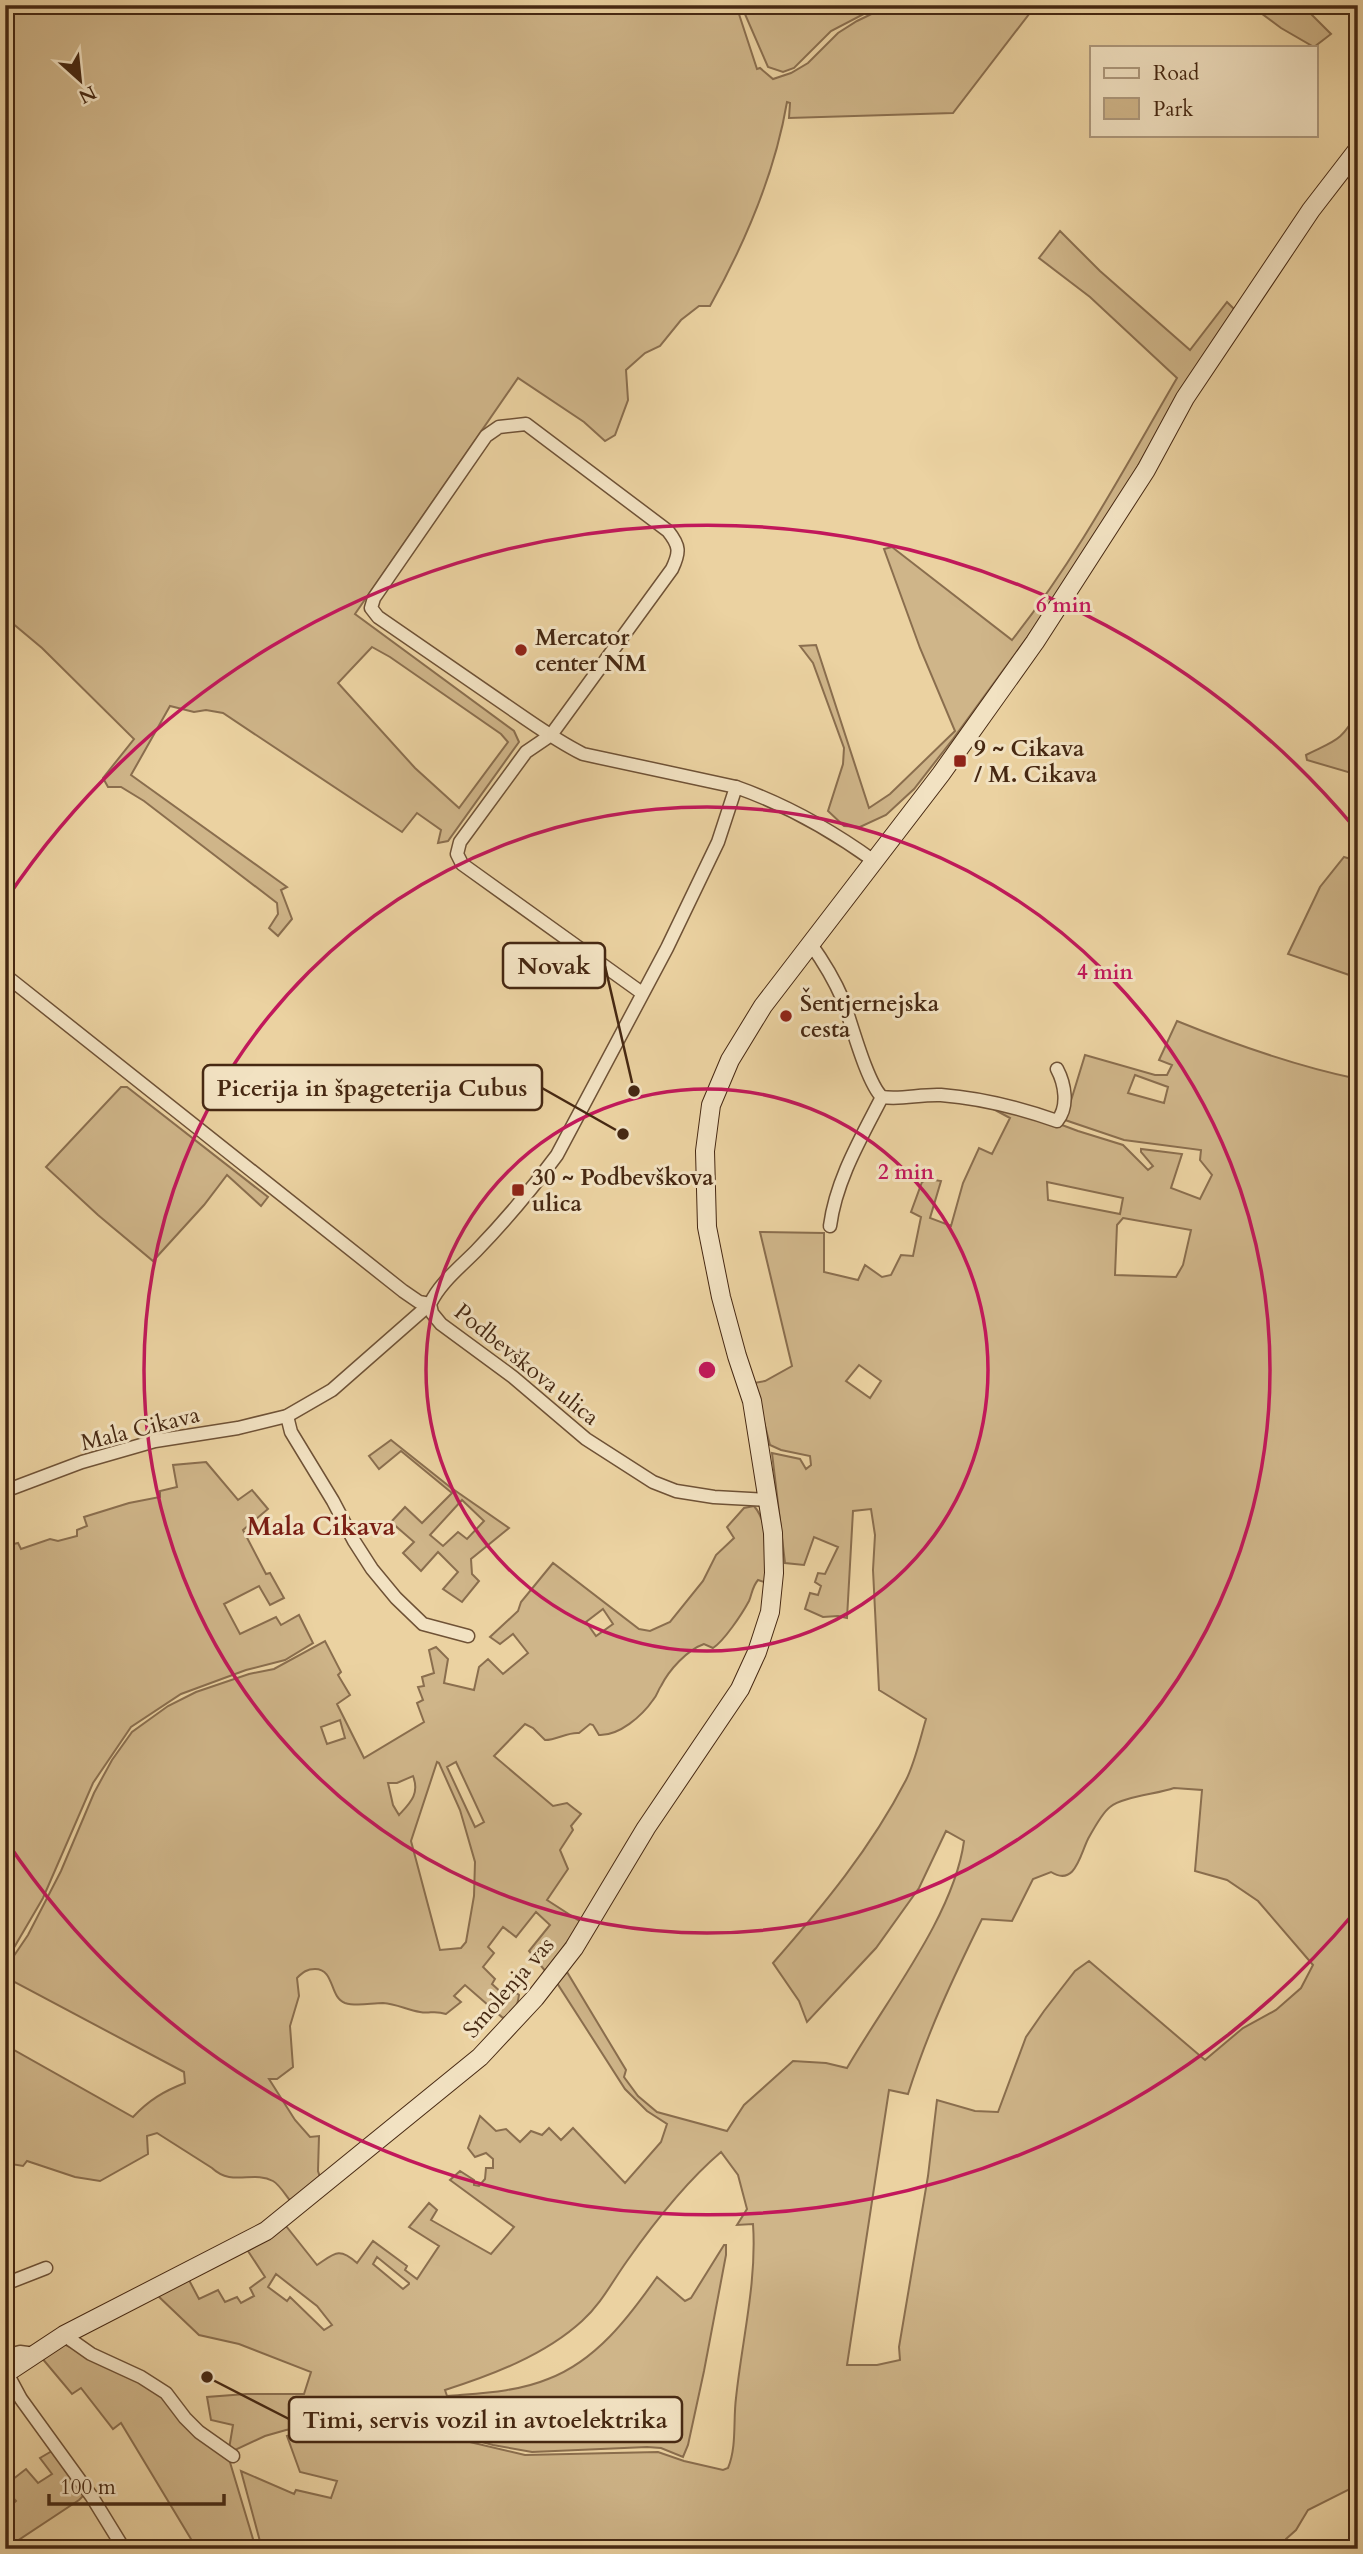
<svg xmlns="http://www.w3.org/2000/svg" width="1363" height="2554" font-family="Cardo,serif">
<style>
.green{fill:#cfb589;stroke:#8a6e4e;stroke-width:2;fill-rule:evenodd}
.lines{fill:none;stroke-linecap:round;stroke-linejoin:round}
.street-casing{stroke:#6f5236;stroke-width:15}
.secondary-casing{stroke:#462812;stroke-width:20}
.street{stroke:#f2e2c2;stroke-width:12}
.secondary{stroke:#f2e2c2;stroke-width:18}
.ring{fill:none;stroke:#c2185b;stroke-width:3.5}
.poi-dot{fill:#8f2418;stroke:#f2e2c2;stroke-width:2.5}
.labels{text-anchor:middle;stroke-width:6;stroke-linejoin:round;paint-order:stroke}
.poi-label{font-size:23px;font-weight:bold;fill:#462812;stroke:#f2e2c2;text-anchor:start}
.street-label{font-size:23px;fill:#462812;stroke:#f2e2c2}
.quarter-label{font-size:26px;font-weight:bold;fill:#7a1f14;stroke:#f2e2c2}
.centre{fill:#c2185b;stroke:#f2e2c2;stroke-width:3.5}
.ring-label{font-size:21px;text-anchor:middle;font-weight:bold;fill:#c2185b;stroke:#f2e2c2;stroke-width:6;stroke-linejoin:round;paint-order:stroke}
.leader{fill:none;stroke:#462812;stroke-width:2.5}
.callout-dot{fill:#462812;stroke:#f2e2c2;stroke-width:2.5}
.callout{fill:#f2e2c2;stroke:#462812;stroke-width:2.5}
.callout-label{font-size:24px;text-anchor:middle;font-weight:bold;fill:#462812}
</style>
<rect width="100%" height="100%" fill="#ebd2a1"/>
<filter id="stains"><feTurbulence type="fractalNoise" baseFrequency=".00286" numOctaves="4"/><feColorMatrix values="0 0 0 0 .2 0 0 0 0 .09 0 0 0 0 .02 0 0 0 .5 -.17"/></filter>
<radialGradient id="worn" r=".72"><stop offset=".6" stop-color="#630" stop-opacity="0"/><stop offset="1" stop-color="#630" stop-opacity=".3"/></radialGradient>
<!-- green -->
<g class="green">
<path d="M 5,5 L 736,5 L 757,69 L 760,68 L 773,79 L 791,73 L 808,63 L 838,33 L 857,21 L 890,5 L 1036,5 L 953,113 L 789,118 L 790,103 L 787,102 C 775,173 745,243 710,306 L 699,306 L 681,320 L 660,346 L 645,353 L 626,370 L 628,400 L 615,435 L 605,441 L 584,422 L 518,378 L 355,614 L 514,731 L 519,742 L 448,841 L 438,843 L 441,830 L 417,813 L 402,832 L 223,713 L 206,710 L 194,712 L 170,706 L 131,775 L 287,887 L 281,890 L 292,919 L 278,936 L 269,928 L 278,914 L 277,903 L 144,801 L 121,787 L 108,787 L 103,778 L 134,739 L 42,648 L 5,617 ZM 372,647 L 390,657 L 501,734 L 508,742 L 459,808 L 415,768 L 338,683 Z"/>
<polygon points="741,5 881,5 831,31 794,68 783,72 768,67"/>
<polygon points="1250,5 1302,5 1331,34 1314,47 1281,28"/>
<path d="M 1060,231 L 1100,271 L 1190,350 L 1227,302 L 1235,310 L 1181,391 L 1102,529 L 1045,613 L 953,739 L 914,789 L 886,815 L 860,827 L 844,826 L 828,811 L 843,764 L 844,748 L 813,663 L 800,646 L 816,645 L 869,808 L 890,794 L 955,731 L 920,648 L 884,549 L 892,547 L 1012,640 C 1077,558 1125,467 1177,378 L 1090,297 L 1039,258 Z"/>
<path d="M 1358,711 L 1358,775 L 1307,760 L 1306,755 C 1336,740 1341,742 1358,711 Z"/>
<polygon points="1344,857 1358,861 1358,978 1288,954 1320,887"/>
<path d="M 1177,1021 C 1236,1045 1295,1066 1358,1079 L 1358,2485 L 1308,2510 L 1296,2530 L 1286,2539 L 1285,2549 L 282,2549 L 261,2545 L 241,2471 L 294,2494 L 296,2490 L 331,2498 L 337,2481 L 300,2472 L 287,2436 L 332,2425 L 363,2423 L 423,2431 L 525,2455 L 658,2452 L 684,2461 L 723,2470 L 728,2468 C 737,2446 733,2421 736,2398 C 742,2340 757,2282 753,2224 L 737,2225 L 747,2209 L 738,2175 L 721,2152 C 687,2181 653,2224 627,2261 C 612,2282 601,2304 582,2321 C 545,2355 492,2375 445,2390 L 447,2396 C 481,2393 517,2392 548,2379 C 596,2361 629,2317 657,2277 L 685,2301 L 691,2298 L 724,2245 L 726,2245 L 726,2255 L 704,2371 L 688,2445 L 683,2457 L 661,2448 L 647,2447 L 532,2452 L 493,2445 L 445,2432 L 366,2418 L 348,2419 L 286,2430 L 265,2436 L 233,2451 L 229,2449 L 233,2425 L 211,2420 L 207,2397 L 246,2394 L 304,2394 L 311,2372 L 239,2344 L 199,2335 L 157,2295 L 189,2280 L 199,2299 L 218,2290 L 225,2302 L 237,2297 L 241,2303 L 254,2296 L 250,2288 L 265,2277 L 248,2251 L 286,2226 L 317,2265 C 335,2253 339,2247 357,2263 L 373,2241 L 407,2266 L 405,2270 L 417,2279 L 439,2246 L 409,2227 L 429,2203 L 437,2210 L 431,2220 L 491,2254 L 514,2227 L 450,2180 L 460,2171 L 474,2180 L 474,2185 L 479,2186 L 485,2179 L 486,2168 L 493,2168 L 493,2159 L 486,2153 L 475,2157 L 468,2148 L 480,2116 L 496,2131 L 506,2129 L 520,2142 L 531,2131 L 542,2135 L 549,2128 L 561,2140 L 573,2128 L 625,2183 L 661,2142 L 667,2124 L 647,2111 L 625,2089 L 557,1983 L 567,1972 L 626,2070 L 624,2077 L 638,2096 L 657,2112 L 727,2131 L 744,2105 L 793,2061 L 826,2063 L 847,2068 C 885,2002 954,1916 964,1841 L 946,1831 L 919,1888 L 876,1948 L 807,2022 L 799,2001 L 773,1963 C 823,1906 871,1848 906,1780 C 915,1762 920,1739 926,1719 L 879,1690 L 873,1570 L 875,1535 L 871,1509 L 853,1511 L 847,1618 L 838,1616 L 823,1617 L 805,1609 L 810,1593 L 818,1595 L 821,1586 L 815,1582 L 818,1573 L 825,1574 L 838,1547 L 814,1537 L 804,1565 L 785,1563 L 772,1453 L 800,1459 L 806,1469 L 811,1465 L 810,1456 L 781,1450 L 770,1445 L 754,1383 L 765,1381 L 792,1366 L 760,1232 L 824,1233 L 824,1272 L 858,1280 L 865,1265 L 882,1277 L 891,1275 L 901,1255 L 913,1256 L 921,1217 L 911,1212 L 922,1182 L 928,1179 L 941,1181 L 930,1218 L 951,1226 L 963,1183 L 979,1148 L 992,1154 L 1010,1118 L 984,1104 L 1022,1110 L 1078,1131 L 1123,1145 L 1148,1170 L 1153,1166 L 1141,1152 L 1141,1149 L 1182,1154 L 1171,1188 L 1200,1199 L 1212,1175 L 1200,1160 L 1201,1150 L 1124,1140 L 1065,1120 L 1085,1055 L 1155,1075 L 1167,1075 L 1172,1065 L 1159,1060 ZM 1135,1075 L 1168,1087 L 1164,1103 L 1128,1093 ZM 1047,1182 L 1123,1198 L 1120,1214 L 1048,1200 ZM 1123,1218 L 1191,1230 L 1183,1265 L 1176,1277 L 1115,1275 L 1117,1225 ZM 859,1365 L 881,1381 L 870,1398 L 846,1381 ZM 1174,1788 L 1202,1790 L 1195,1871 L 1227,1880 L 1258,1901 L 1313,1965 L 1301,1988 L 1276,2010 L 1243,2028 L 1205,2060 L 1089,1961 L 1075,1971 L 1044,2011 L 1026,2037 L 998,2112 L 975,2111 L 937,2100 L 928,2176 L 899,2347 L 900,2360 L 877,2365 L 847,2365 L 889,2090 L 908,2094 C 928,2031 953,1978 982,1919 L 1012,1921 L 1033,1879 L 1051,1872 C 1075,1887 1080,1855 1088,1839 C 1093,1830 1102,1813 1110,1807 C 1122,1797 1157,1794 1174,1788 ZM 377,2257 L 409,2283 L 409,2284 L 403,2289 L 373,2264 ZM 276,2274 L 317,2306 L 332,2325 L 324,2330 L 290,2297 L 287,2301 L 268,2287 Z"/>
<polygon points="121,1087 127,1087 268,1197 261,1206 227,1175 204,1205 153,1261 98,1215 46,1167"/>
<path d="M 391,1440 L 450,1487 L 509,1528 L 471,1559 L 472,1574 L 479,1581 L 462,1602 L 443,1589 L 458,1572 L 438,1552 L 421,1571 L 403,1553 L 414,1542 L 391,1522 L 405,1507 L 422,1523 L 452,1493 L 401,1451 L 379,1469 L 369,1456 ZM 462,1500 L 484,1521 L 467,1539 L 458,1532 L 443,1546 L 430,1535 Z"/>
<polygon points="206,1462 238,1500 252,1490 268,1509 243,1530 266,1574 270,1573 284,1598 270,1605 259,1586 224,1604 240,1634 276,1617 281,1625 299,1615 313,1643 285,1660 246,1670 181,1694 131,1727 93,1783 43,1898 5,1963 5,1650 8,1645 5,1643 5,1546 18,1543 21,1549 50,1539 58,1541 77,1536 77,1530 87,1526 84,1517 129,1503 160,1497 160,1491 177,1487 173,1465"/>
<path d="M 754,1506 C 771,1526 766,1559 767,1583 L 758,1580 C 752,1587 752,1594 749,1601 C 742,1614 724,1641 713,1648 L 704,1644 C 687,1650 669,1670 661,1686 C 658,1690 657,1696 653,1700 C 642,1716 619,1736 599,1735 L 593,1725 L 590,1724 L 579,1733 C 567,1732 557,1740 545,1740 L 533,1728 L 525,1724 L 494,1756 L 553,1806 L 567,1803 L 581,1814 L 571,1826 L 573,1830 L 560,1850 L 568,1869 L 547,1900 L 581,1922 L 546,1972 L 529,1951 L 550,1925 L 536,1912 L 516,1937 L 503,1927 L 488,1947 L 494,1953 L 483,1967 L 495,1979 L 492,1984 L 503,1994 L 511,1989 L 519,1995 C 518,2006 514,2014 503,2018 L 465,1985 L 454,1996 L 461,2002 L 446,2014 C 434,2010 430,2014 420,2012 C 407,2010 397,2004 383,2003 C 371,2003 357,2007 345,2003 C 329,1997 335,1969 315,1969 C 307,1969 303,1972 297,1978 L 299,1996 L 290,2026 L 293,2067 L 277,2079 L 269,2079 L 295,2120 L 310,2137 L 319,2136 L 318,2171 L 321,2180 L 292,2203 C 286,2196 280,2185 273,2181 C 253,2170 232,2187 212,2168 L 157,2133 L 147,2136 L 148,2154 L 100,2181 L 75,2177 L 27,2161 L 23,2166 L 5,2163 L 5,2045 L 133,2117 C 149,2100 164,2091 185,2083 L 184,2072 L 5,1977 L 5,1969 L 28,1935 L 61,1871 L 94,1793 L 112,1760 L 132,1732 L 168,1706 L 196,1692 L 249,1674 L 274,1669 L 325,1641 L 341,1672 L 338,1675 L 350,1695 L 337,1704 L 364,1758 L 424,1722 L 417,1703 L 423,1700 L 418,1687 L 424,1686 L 422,1677 L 434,1673 L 429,1650 L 436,1647 L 448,1659 L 444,1683 L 474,1690 L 479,1667 L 488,1659 L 503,1674 L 528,1653 L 513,1634 L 500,1644 L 490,1637 L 518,1611 L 521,1602 L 553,1563 L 639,1629 L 650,1631 L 670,1622 L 703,1581 L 716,1555 L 734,1538 L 727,1527 L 744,1508 ZM 603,1609 L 613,1624 L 596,1636 L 586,1622 ZM 340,1720 L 345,1738 L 327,1744 L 321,1727 ZM 437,1762 L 439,1763 L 460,1810 L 475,1862 L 474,1896 L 466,1942 L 461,1948 L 440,1950 L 411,1841 ZM 456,1762 L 484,1822 L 475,1827 L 447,1767 ZM 413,1776 C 420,1794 410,1803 399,1815 L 393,1805 L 388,1783 L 397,1783 Z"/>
<polygon points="64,2344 127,2375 163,2396 229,2459 256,2549 197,2549 121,2423 113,2429 81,2388 72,2394 41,2357"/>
<polygon points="52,2451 85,2494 79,2500 5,2549 5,2511 16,2501 5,2489 5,2481 8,2483 26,2469 38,2483 52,2474 40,2458"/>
</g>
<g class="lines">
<defs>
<g id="street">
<path d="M 810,943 C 823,961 834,979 843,1000 C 851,1022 867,1083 882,1097 C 902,1100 920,1094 941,1095 C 980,1098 1020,1108 1057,1121 C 1069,1107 1065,1084 1057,1069"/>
<polyline points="5,975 403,1291 419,1302 430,1304"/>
<path d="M 642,993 L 462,864 L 457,854 L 460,842 L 526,752 L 551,735 L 672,569 C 680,552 680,546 668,531 L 526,424 L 499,427 L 486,436 L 374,598 L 371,608 L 378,617 L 526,719 C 545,732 563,744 583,754 L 736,787"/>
<path d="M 830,1226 C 836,1180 861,1138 882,1097"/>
<polyline points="287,1416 291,1432 333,1501 354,1541 372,1569 396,1598 423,1624 468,1636"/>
<polyline points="5,1491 82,1462 155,1441 238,1428 287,1416 332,1390 430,1304"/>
<path d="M 769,1500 L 714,1497 L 676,1491 L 653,1482 L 586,1439 L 513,1377 L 441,1324 L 432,1313 L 430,1304 C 440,1283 459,1268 476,1251 C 505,1221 532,1189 557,1155 L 667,948 L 718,842 L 736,787 C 787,805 831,830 874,861"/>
<polyline points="5,2284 46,2268"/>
<polyline points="64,2335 91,2354 141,2377 166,2393 185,2418 199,2432 233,2456"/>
<polyline points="5,2356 20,2352 35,2354"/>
<polyline points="7,2373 21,2399 92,2497 124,2549"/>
</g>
<polyline id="secondary" points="5,2374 64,2335 266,2231 480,2057 535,1998 574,1948 646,1828 740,1689 757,1652 770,1612 774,1573 773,1533 752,1401 737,1356 721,1297 707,1227 705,1151 711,1105 730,1060 763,1006 941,774 1035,642 1146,470 1185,398 1311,210 1358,149"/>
</defs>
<!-- street casing -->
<use href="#street" class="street-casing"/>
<!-- secondary casing -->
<use href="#secondary" class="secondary-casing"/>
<!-- street -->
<use href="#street" class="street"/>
<!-- secondary -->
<use href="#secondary" class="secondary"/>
</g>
<!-- distance rings -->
<g class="ring">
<circle cx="707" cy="1370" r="281"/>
<circle cx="707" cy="1370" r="563"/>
<path d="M1354 1913A844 844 0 0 1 7 1842M7 898A844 844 0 0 1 1354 827"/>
</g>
<!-- markers -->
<g class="poi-dot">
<circle cx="521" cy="650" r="7"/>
<rect x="953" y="754" width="14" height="14" rx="3.5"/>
<circle cx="786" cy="1016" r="7"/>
<rect x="511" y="1183" width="14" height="14" rx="3.5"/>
</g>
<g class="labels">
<!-- poi labels -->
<g class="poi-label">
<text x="535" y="645">Mercator<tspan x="535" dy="26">center NM</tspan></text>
<text x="974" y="756">9 ~ Cikava<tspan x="974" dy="26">/ M. Cikava</tspan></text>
<text x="800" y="1011">Šentjernejska<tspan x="800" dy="26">cesta</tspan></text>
<text x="532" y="1185">30 ~ Podbevškova<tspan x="532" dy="26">ulica</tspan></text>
</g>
<!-- street labels -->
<g class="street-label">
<text transform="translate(527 1364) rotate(39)" y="8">Podbevškova ulica</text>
<text transform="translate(140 1428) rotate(-14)" y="8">Mala Cikava</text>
<text transform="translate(508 1987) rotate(-49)" y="8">Smolenja vas</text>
</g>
<!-- quarter labels -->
<g class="quarter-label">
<text x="321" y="1535">Mala Cikava</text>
</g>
</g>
<circle cx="707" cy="1370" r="10" class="centre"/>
<g class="ring-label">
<text x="1064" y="612">6 min</text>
<text x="1105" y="979">4 min</text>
<text x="906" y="1179">2 min</text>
</g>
<!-- callouts -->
<path class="leader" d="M634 1091L605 966M623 1134L542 1088M207 2377L289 2419"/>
<g class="callout-dot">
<circle cx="634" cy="1091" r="7"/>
<circle cx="623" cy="1134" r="7"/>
<circle cx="207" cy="2377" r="7"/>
</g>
<g class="callout">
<rect x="503" y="943" width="102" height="45" rx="7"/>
<rect x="203" y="1065" width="339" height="45" rx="7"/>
<rect x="289" y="2397" width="393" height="45" rx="7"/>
</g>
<g class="callout-label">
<text x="554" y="974">Novak</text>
<text x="372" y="1096">Picerija in špageterija Cubus</text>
<text x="485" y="2428">Timi, servis vozil in avtoelektrika</text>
</g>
<!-- margin -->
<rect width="1363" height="2554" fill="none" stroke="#ebd2a1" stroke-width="28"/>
<rect x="7" y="7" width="1349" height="2540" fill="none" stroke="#462812" stroke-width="3.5"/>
<rect x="14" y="14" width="1335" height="2526" fill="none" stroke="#462812" stroke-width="2"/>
<!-- legend -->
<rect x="1090" y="46" width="228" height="91" fill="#f2e2c2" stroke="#ad987c" stroke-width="2"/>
<rect x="1104" y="68" width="35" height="10" fill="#f2e2c2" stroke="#ad987c" stroke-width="2"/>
<text x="1153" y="80" font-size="21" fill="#462812">Road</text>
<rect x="1104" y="98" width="35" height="21" fill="#cfb589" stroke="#ad987c" stroke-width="2"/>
<text x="1153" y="116" font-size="21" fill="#462812">Park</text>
<!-- north arrow -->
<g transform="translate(80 80) rotate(153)" stroke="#f2e2c2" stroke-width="5" paint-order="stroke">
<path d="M0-5L12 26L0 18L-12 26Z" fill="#462812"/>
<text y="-10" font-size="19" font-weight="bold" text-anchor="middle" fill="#462812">N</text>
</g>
<!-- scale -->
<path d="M49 2494v10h175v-10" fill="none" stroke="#462812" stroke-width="3.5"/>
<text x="60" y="2494" font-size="21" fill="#462812" stroke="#f2e2c2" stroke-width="5" paint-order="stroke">100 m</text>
<rect width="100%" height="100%" filter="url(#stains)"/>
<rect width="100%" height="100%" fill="url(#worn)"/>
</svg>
